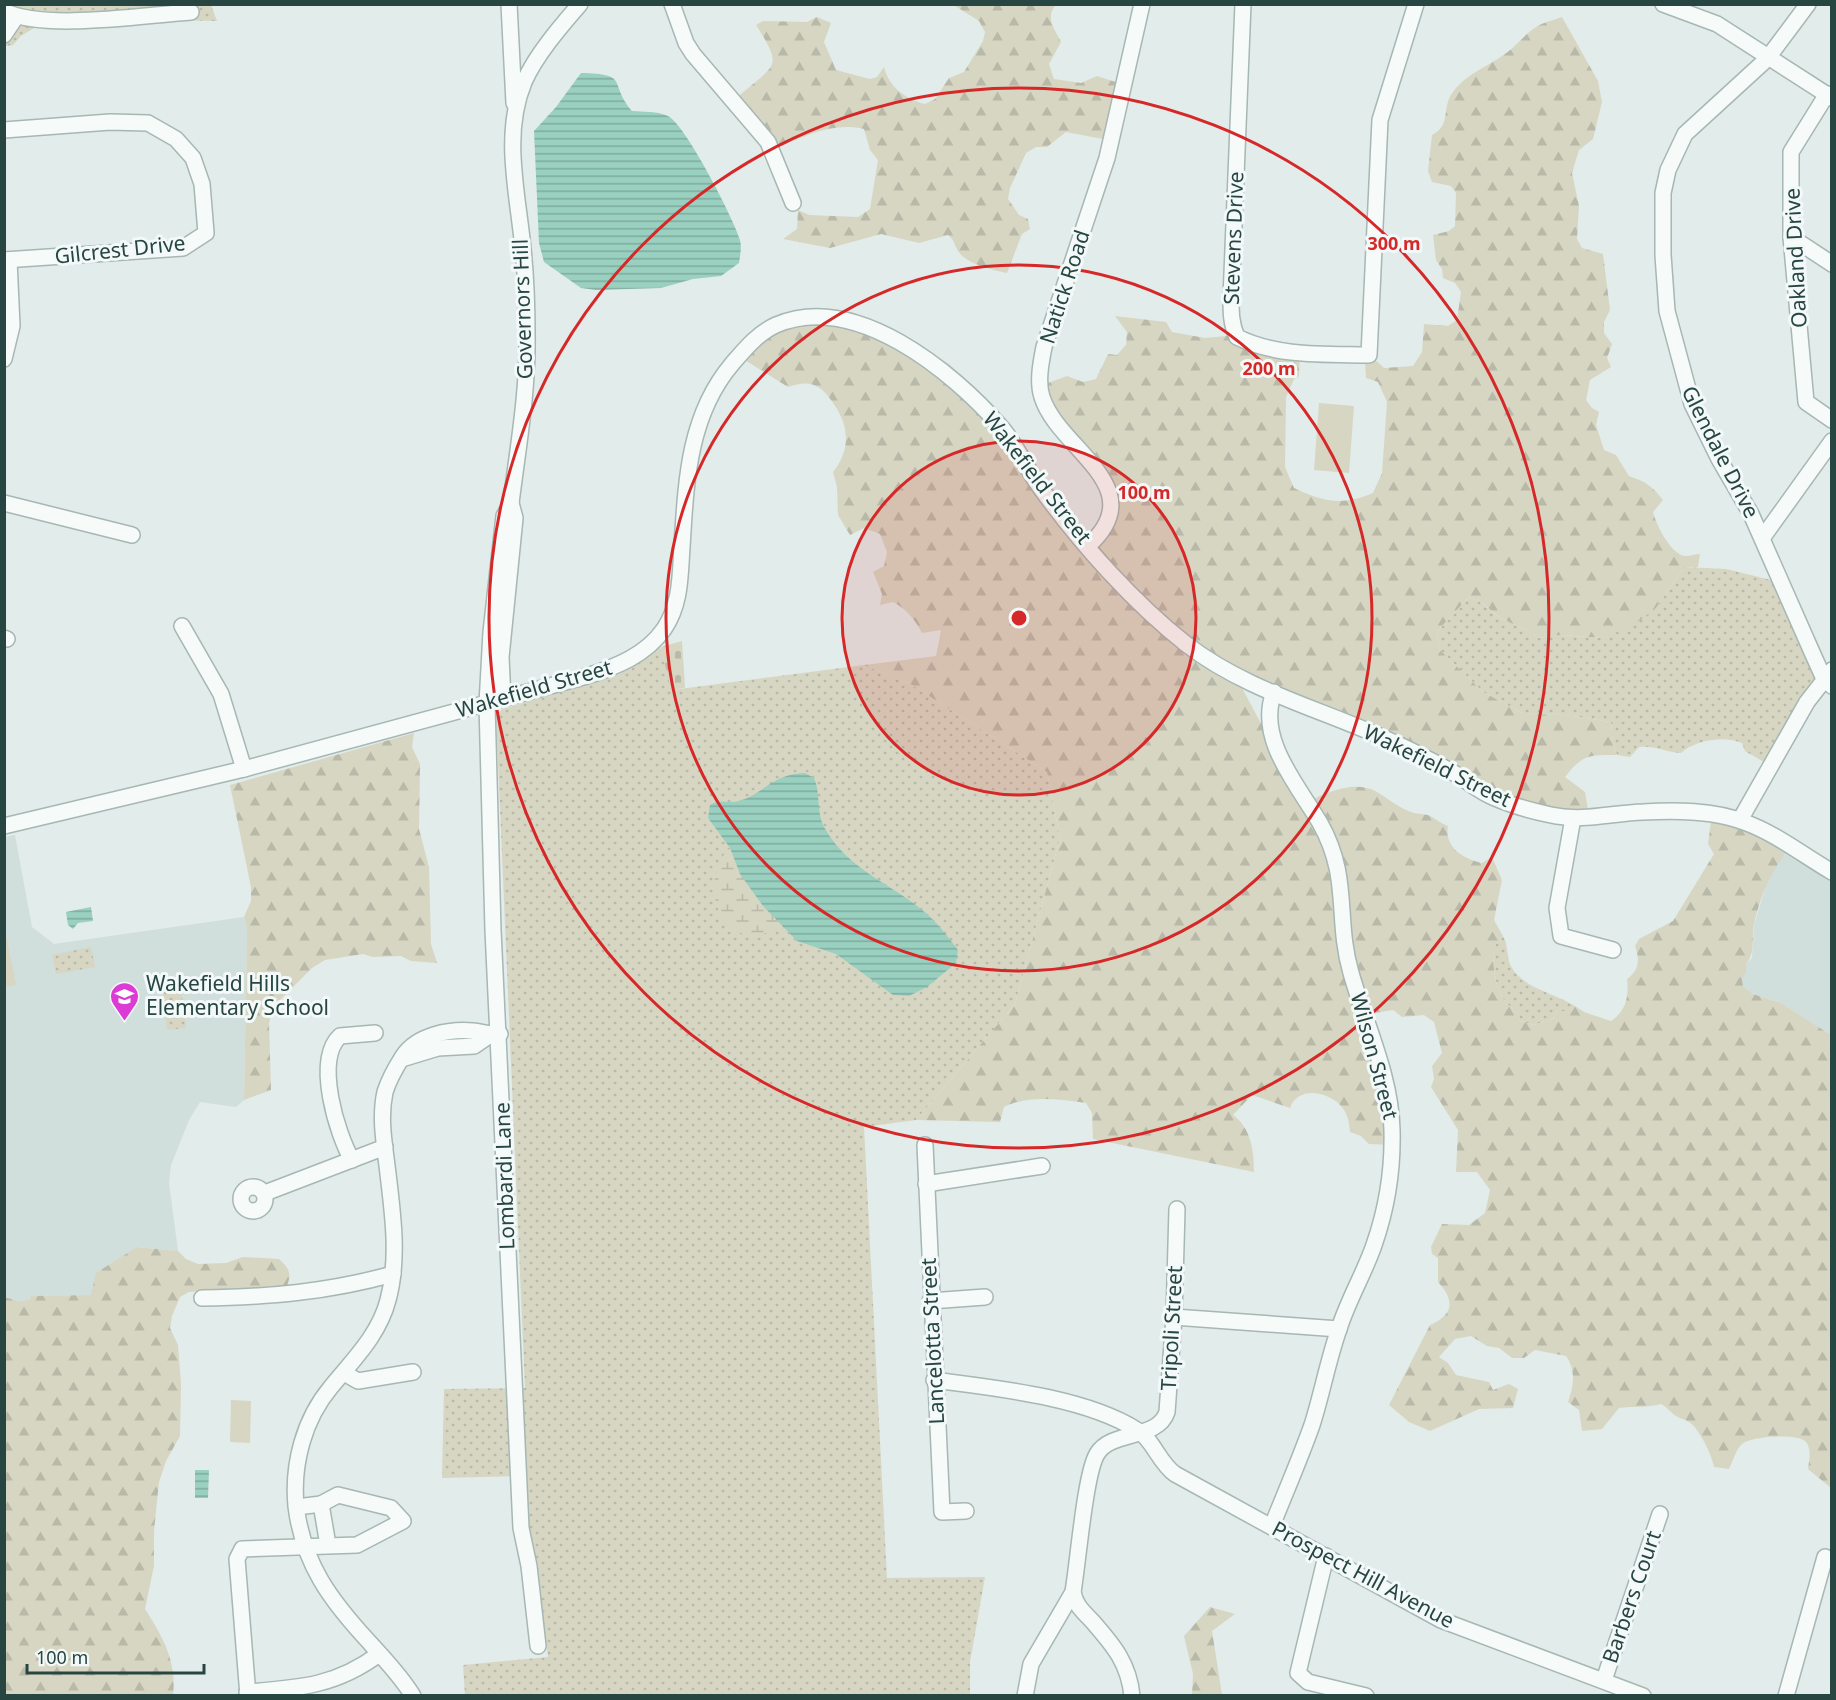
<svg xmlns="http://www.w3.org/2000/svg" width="1836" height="1700" font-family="'Noto Sans',sans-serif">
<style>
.built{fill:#d0dedc}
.grass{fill:url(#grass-dots)}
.forest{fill:url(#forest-firs)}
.wetland{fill:url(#wetland-marsh)}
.cemetery{fill:url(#cemetery-stones)}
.pitch{fill:#d7d6c3}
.water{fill:url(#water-rules)}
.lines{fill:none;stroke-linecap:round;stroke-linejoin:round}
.minor-casing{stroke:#a6b7b4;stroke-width:18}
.minor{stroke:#f6faf9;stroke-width:15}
.ring{fill:none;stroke:#d62828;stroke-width:3}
.labels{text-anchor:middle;stroke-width:6;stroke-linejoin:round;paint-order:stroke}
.street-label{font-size:21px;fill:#284641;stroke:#f2f9f8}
.poi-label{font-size:21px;fill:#284641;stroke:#f2f9f8;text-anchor:start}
.centre{fill:#d62828;stroke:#f2f9f8;stroke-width:3}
.ring-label{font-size:18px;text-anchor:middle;font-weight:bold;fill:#d62828;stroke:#f2f9f8;stroke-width:6;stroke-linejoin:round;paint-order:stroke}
</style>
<defs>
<pattern id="grass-dots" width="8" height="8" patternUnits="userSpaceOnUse" patternTransform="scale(1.5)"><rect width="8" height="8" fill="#d7d6c3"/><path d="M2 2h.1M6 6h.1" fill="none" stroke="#b9b9a9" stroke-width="1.8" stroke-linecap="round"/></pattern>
<pattern id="forest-firs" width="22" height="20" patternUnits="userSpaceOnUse" patternTransform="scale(1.5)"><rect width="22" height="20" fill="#d7d6c3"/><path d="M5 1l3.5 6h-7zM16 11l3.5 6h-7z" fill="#b9b9a9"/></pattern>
<pattern id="wetland-marsh" width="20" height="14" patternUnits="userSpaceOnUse" patternTransform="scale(1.5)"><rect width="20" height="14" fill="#d7d6c3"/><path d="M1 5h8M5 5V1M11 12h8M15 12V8" fill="none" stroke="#b9b9a9"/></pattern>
<pattern id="cemetery-stones" width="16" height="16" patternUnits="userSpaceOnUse" patternTransform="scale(1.5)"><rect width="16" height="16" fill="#d7d6c3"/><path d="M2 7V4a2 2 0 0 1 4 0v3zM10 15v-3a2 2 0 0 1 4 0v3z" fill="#b9b9a9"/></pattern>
<pattern id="water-rules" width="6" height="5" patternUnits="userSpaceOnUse" patternTransform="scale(1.5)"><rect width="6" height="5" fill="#9ad0c0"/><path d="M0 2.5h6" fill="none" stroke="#7eab9e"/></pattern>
</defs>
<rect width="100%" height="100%" fill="#e2ecea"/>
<!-- built -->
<g class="built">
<polygon points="15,835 32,927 54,944 244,917 247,927 244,1100 236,1107 200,1102 189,1120 171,1165 169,1183 178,1251 137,1247 122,1258 91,1295 31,1296 29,1300 19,1301 5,1297 4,837"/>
<polygon points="1789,848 1831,870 1831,1035 1781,1003 1753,994 1743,986 1742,978 1746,973 1746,964 1752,958 1754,925 1770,873"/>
</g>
<!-- grass -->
<g class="grass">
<polygon points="5,5 211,5 217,21 78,18 44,22 21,36 13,45 5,46"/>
<path d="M 1684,567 L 1726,569 L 1771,580 L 1781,580 L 1821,670 L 1769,765 L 1745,751 L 1742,743 C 1726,735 1694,740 1681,753 C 1665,752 1654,745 1639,747 L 1630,757 L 1617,755 L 1613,743 L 1611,722 L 1567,715 L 1524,714 L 1483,692 L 1440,650 L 1437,636 L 1441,627 L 1469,597 C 1487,603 1490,613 1505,620 C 1518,627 1525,628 1538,638 L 1560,635 L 1603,638 L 1656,608 Z"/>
<polygon points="661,647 672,690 864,665 912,685 1047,772 1060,838 1015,1004 916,1120 864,1127 887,1578 985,1577 970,1662 970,1695 465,1695 463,1665 548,1657 538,1581 525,1528 522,1476 442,1478 444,1389 525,1388 496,716 502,709 615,676 632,668"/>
<path d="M 1503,936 C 1509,946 1506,959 1512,968 C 1525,989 1553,992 1575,1006 L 1571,1011 L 1558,1011 L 1554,1018 L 1534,1025 L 1520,1021 L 1517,1011 C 1495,1000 1493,970 1493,947 Z"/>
<polygon points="91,947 95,967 56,974 52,955"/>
<polygon points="181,987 186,1028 167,1030 163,989"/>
</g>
<!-- forest -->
<g class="forest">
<path d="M 952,4 L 1056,5 C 1045,17 1054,28 1061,42 L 1049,64 L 1054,79 L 1081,83 L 1097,76 L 1122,84 L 1108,140 L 1066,132 L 1047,147 L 1036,147 L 1026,153 L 1010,188 L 1008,199 L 1019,215 L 1028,219 L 1030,229 L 1022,234 L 1007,273 C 993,270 966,264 958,251 C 954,244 955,241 948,235 L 919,243 L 881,234 L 830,248 L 783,239 L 797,229 L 798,210 L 809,215 L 858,217 L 870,209 L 878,160 L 870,150 L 864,129 C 833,122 808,135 779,147 L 768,129 L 739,96 C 774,64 785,70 756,25 L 763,21 L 807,22 L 817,17 L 831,23 L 824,42 L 836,70 L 870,79 L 877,77 L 884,67 C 889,87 905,99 925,104 L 935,99 L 949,78 L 964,72 L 983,41 L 985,32 L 979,21 Z"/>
<path d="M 1562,17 L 1598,81 L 1602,102 L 1593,139 L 1579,150 L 1572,173 L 1579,206 L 1577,239 L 1582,248 L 1603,254 L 1610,310 L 1604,322 L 1604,333 L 1612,344 L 1607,358 L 1611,367 L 1590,380 L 1586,400 L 1592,408 L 1599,412 L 1596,425 L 1604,450 L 1616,455 L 1629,476 C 1645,481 1652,486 1663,500 L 1653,512 C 1656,525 1672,556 1686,556 C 1690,556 1696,554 1700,554 L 1698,567 L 1684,567 L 1656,608 L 1634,625 L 1603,638 L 1560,635 L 1538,638 C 1525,628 1518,627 1505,620 C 1491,613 1487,603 1469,597 L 1441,627 L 1437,636 L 1440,650 L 1483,692 L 1524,714 L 1567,715 L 1611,722 L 1613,743 L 1617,755 C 1589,755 1583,754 1565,777 L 1585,792 L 1589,815 L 1528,808 L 1440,765 L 1241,686 L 1279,757 L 1311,800 C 1331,791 1356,780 1377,792 C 1389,799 1400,809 1414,813 C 1418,814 1424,814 1428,815 C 1435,818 1440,823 1448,826 C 1444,847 1463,859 1482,863 L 1492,857 L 1502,880 L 1494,920 L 1503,936 L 1493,947 C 1493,970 1495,1000 1517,1011 L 1520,1021 L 1534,1025 L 1554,1018 L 1558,1011 L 1571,1011 L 1575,1006 L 1584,1012 L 1611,1021 C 1626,1011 1629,997 1627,979 C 1639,971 1640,959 1635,946 L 1639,939 L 1673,921 L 1714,854 L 1708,844 L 1712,814 L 1789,848 C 1771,872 1761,894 1754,924 C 1751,938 1756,953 1746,964 L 1746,973 L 1742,979 L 1743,986 L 1753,994 L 1781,1003 L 1831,1035 L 1831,1488 L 1808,1469 C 1809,1460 1812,1450 1806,1442 C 1799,1433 1751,1436 1742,1444 C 1736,1449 1733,1461 1729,1469 L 1714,1467 C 1712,1455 1699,1428 1689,1422 C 1685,1419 1680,1419 1676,1416 C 1670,1412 1667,1407 1661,1404 C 1647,1408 1634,1406 1619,1408 L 1602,1429 L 1582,1431 L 1579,1410 L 1568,1402 C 1574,1384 1576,1371 1566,1356 L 1535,1350 L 1524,1358 L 1512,1358 L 1499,1348 L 1487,1346 L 1471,1336 L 1455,1339 L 1439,1357 L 1448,1363 L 1456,1375 L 1489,1382 L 1493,1390 L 1509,1384 L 1518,1389 L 1513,1408 L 1479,1409 L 1430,1431 L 1409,1422 L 1389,1405 L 1430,1325 C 1454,1315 1455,1300 1438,1282 L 1438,1258 L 1432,1254 L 1431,1247 L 1442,1224 L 1469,1225 L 1485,1213 L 1490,1190 L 1477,1172 L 1456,1172 L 1458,1130 L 1431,1087 L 1434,1079 L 1432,1066 L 1442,1053 L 1434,1022 L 1424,1015 L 1402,1017 L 1393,1010 L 1368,1014 L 1393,1145 L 1369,1144 L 1361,1136 L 1350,1132 C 1349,1122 1348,1114 1341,1106 C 1327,1091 1298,1086 1290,1108 L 1252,1095 L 1233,1115 C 1251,1128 1254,1151 1254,1172 L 1093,1139 L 1092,1113 L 1086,1103 C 1059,1099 1028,1095 1004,1107 L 1000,1122 L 916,1120 L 1015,1004 L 1060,838 L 1047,772 L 912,685 L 864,665 L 936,656 L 941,630 L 922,633 C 915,619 906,609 893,602 L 880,605 L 882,594 L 873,572 L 884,566 L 887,552 L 880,534 L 864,528 L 850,535 L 838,515 L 837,487 L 833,472 C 852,448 849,424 831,400 C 819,383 808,380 788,387 L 732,352 L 750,333 L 777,320 L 851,316 L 891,329 L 949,364 L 978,390 L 1013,431 L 1095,548 L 1111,521 L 1113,493 L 1063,430 L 1045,384 L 1067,376 L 1083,382 L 1096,379 L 1108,354 L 1117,355 L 1126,345 L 1127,332 L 1115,316 L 1166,322 L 1172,332 L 1205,338 L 1237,335 L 1300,352 L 1299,376 L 1294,379 L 1286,397 L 1285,467 L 1294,488 C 1324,502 1342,506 1373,493 L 1382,473 L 1387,402 L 1378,382 L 1366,378 L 1365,355 L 1369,354 L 1384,368 L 1413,366 L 1422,352 L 1424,324 L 1448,326 L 1457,320 L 1461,292 L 1455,283 L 1443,278 L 1442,269 L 1436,260 L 1433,235 L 1449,231 L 1455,226 L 1456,193 L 1451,186 L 1432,182 L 1428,171 L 1432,135 C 1452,125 1441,107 1453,92 C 1466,74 1487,67 1505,54 C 1516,46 1525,34 1536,27 C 1544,22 1554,20 1562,17 Z"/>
<polygon points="414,733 412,747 420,764 419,829 429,867 431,944 437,963 411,961 401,956 373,957 363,954 325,960 312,968 275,1005 269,1023 271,1090 244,1100 247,927 244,917 251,901 251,887 230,785"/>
<path d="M 137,1247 L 178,1251 L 186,1259 L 198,1264 L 226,1263 L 243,1257 L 279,1259 C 289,1268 292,1273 287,1286 L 189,1292 L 180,1297 L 172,1316 L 170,1328 L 178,1345 L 181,1384 L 180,1436 L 166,1461 L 159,1482 L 154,1531 L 154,1566 L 145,1609 C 163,1637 177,1662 173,1695 L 5,1695 L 4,1297 L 19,1301 L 29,1300 L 31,1296 L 91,1295 L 96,1273 Z"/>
<polygon points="1210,1607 1235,1614 1212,1631 1222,1695 1192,1695 1193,1674 1184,1636"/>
</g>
<!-- wetland -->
<path class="wetland" d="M 730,848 C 742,880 760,903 784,928 C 768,933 749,940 733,929 C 709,912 708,867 730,848 Z"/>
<!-- cemetery -->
<polygon class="cemetery" points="682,641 685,688 671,690 661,647"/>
<!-- pitch -->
<g class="pitch">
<polygon points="1319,403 1354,406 1349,473 1314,470"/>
<polygon points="4,925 16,985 5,987 4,987"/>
<polygon points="231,1400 251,1401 250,1443 230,1442"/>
</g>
<!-- water -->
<g class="water">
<path d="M 581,73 C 631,74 608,83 632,111 C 643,112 658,111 668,116 C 685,124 734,219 740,240 C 742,248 740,255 739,263 L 721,276 L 693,279 L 661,288 L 596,290 L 581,288 L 544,262 L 539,243 L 534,131 L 556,107 Z"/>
<path d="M 805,773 L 814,778 C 821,793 816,812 824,827 C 850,873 893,883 928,915 C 939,925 949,938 958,950 L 956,963 L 927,987 L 909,996 L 893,995 L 836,954 L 797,941 L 763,906 L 740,874 L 730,848 L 708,818 L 710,805 C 719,799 729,804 739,801 C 764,794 772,774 805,773 Z"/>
<polygon points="91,907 93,921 78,923 73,929 68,925 66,912"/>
<polygon points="195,1470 209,1470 208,1498 195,1498"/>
</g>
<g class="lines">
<defs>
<g id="minor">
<polyline points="509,4 514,103"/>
<polyline points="672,4 686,43 693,54 768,142 793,203"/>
<path d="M 1243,4 L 1231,298 C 1231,312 1231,324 1237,337 C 1277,357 1325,354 1369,355 L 1380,120 L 1416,4"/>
<polyline points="1663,4 1717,24 1832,98"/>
<polyline points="1808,4 1767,59 1685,134 1668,170 1663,193 1663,255 1667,311 1692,404 1719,459 1751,514 1811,650 1824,679 1832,686"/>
<path d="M 4,11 C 44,31 144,15 191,12"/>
<polyline points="4,35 16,17"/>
<polyline points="1827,94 1791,152 1791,237 1806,402 1832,420"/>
<polyline points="4,130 110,122 148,123 176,139 193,158 202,184 206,233 183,248 4,260"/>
<polyline points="1791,237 1832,264"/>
<polyline points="4,359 12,326 9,260"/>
<polyline points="4,503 132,535"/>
<polyline points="1763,537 1832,441"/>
<path d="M 1088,546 C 1154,487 1058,449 1042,397 C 1037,382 1041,362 1044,347 L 1107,158 L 1142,4"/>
<polyline points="182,626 221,694 244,769"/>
<polyline points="4,638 7,639"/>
<polyline points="503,699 501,657 515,518 511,503"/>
<polyline points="1573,818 1557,908 1561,936 1613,950"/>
<polyline points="1740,820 1807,702 1832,670"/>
<path d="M 4,826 L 244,769 L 587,676 C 616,667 646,655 664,629 C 681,604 680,576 682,547 C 686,483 688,416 732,364 C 745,349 758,333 776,325 C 855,291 952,371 1001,427 C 1017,445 1027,470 1042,490 C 1081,544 1134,603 1186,644 C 1244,689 1317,708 1384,738 C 1409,749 1435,762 1459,776 C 1471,784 1482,793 1495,798 C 1513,806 1532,811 1551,815 C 1582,822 1612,813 1643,812 C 1676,810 1713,810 1744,822 C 1775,833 1803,855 1832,872"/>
<polyline points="405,1058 438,1048 474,1046 490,1035"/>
<polyline points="925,1145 942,1512 966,1511"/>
<path d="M 352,1160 C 337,1134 314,1060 340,1036 L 375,1033"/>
<polyline points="926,1184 1042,1166"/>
<circle cx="253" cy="1199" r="12"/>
<polyline points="265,1193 385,1147"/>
<path d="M 202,1298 C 269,1297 328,1292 393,1274"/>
<polyline points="930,1301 985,1297"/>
<polyline points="1174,1317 1339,1329"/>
<polyline points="344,1373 358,1381 413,1372"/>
<path d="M 934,1380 C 995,1388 1085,1397 1137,1430 C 1153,1439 1159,1463 1175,1474 L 1441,1620 L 1643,1696"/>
<polyline points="321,1504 328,1545"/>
<path d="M 1272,1526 C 1285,1493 1300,1459 1312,1425 C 1322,1394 1328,1360 1339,1329 C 1348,1300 1364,1274 1374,1245 C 1387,1208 1393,1169 1392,1130 C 1391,1076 1365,1023 1351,973 C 1335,918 1351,878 1320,823 C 1298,785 1256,739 1274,692"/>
<polyline points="1326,1556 1298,1673 1308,1682 1366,1696"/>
<path d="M 538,1646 L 529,1566 L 521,1528 L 493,930 L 487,704 L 491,632 L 504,516 L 511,503 C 518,447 528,392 527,335 C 527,307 526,277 523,249 C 518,194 502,135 524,82 C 536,55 560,27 580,4"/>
<polyline points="1604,1680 1660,1514"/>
<path d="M 247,1692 C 300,1688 336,1686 379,1654"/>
<polyline points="248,1696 237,1559 242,1549 357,1545 403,1521 391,1508 338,1495 321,1504 297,1507"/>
<path d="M 413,1696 C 401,1676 385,1660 370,1643 C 331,1601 303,1564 296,1506 C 292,1464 304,1419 331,1387 C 353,1360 379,1335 388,1300 C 399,1260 393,1215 388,1174 C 385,1147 379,1119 385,1092 C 389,1079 396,1067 403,1056 C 417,1035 449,1029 473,1031 C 482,1032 490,1035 500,1034"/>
<polyline points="1025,1696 1031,1664 1073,1592"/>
<path d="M 1132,1696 C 1129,1664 1114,1646 1093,1622 C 1084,1612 1076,1607 1073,1592 C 1078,1563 1085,1474 1097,1454 C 1111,1430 1158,1440 1167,1412 L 1174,1317 L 1177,1209"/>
<polyline points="1786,1696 1825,1557"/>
</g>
</defs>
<!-- minor casing -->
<use href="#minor" class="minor-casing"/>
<!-- minor -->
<use href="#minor" class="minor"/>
</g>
<!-- distance rings -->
<circle cx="1019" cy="618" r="177" fill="#d62828" fill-opacity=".12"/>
<g class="ring">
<circle cx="1019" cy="618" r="177"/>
<circle cx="1019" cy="618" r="353"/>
<circle cx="1019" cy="618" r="530"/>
</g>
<!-- icons -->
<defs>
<symbol id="school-pin" viewBox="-11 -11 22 30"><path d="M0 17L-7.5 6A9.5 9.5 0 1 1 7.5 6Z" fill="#dd3bd5" stroke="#f2f9f8"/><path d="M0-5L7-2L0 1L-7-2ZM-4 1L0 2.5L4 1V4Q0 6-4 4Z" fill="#fff"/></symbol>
</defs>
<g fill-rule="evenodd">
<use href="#school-pin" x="108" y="980" width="33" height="45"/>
</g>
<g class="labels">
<!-- street labels -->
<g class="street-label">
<text transform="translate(1234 238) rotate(-88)" y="7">Stevens Drive</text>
<text transform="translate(120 250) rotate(-6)" y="7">Gilcrest Drive</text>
<text transform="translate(1796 258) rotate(-93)" y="7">Oakland Drive</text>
<text transform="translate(1065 287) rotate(-72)" y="7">Natick Road</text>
<text transform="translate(523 309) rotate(-92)" y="7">Governors Hill</text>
<text transform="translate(1720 452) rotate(63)" y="7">Glendale Drive</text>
<text transform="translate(1037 478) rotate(52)" y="7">Wakefield Street</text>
<text transform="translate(534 689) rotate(-16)" y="7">Wakefield Street</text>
<text transform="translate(1437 766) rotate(26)" y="7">Wakefield Street</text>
<text transform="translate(1374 1056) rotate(75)" y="7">Wilson Street</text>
<text transform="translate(505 1176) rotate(-92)" y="7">Lombardi Lane</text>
<text transform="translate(1172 1328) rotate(-87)" y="7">Tripoli Street</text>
<text transform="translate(933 1341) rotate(-93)" y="7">Lancelotta Street</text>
<text transform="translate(1363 1575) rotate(28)" y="7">Prospect Hill Avenue</text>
<text transform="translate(1632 1597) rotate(-71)" y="7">Barbers Court</text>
</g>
<!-- poi labels -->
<g class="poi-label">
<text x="146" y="991">Wakefield Hills<tspan x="146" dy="24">Elementary School</tspan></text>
</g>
</g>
<circle cx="1019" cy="618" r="9" class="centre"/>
<g class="ring-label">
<text x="1394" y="250">300 m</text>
<text x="1269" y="375">200 m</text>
<text x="1144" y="499">100 m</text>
</g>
<!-- border -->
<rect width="1836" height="1700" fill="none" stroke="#284641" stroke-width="12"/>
<!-- scale -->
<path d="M27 1664v9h177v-9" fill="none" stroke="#284641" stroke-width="3"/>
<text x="36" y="1664" font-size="18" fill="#284641" stroke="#f2f9f8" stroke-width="4.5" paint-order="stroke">100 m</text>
</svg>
